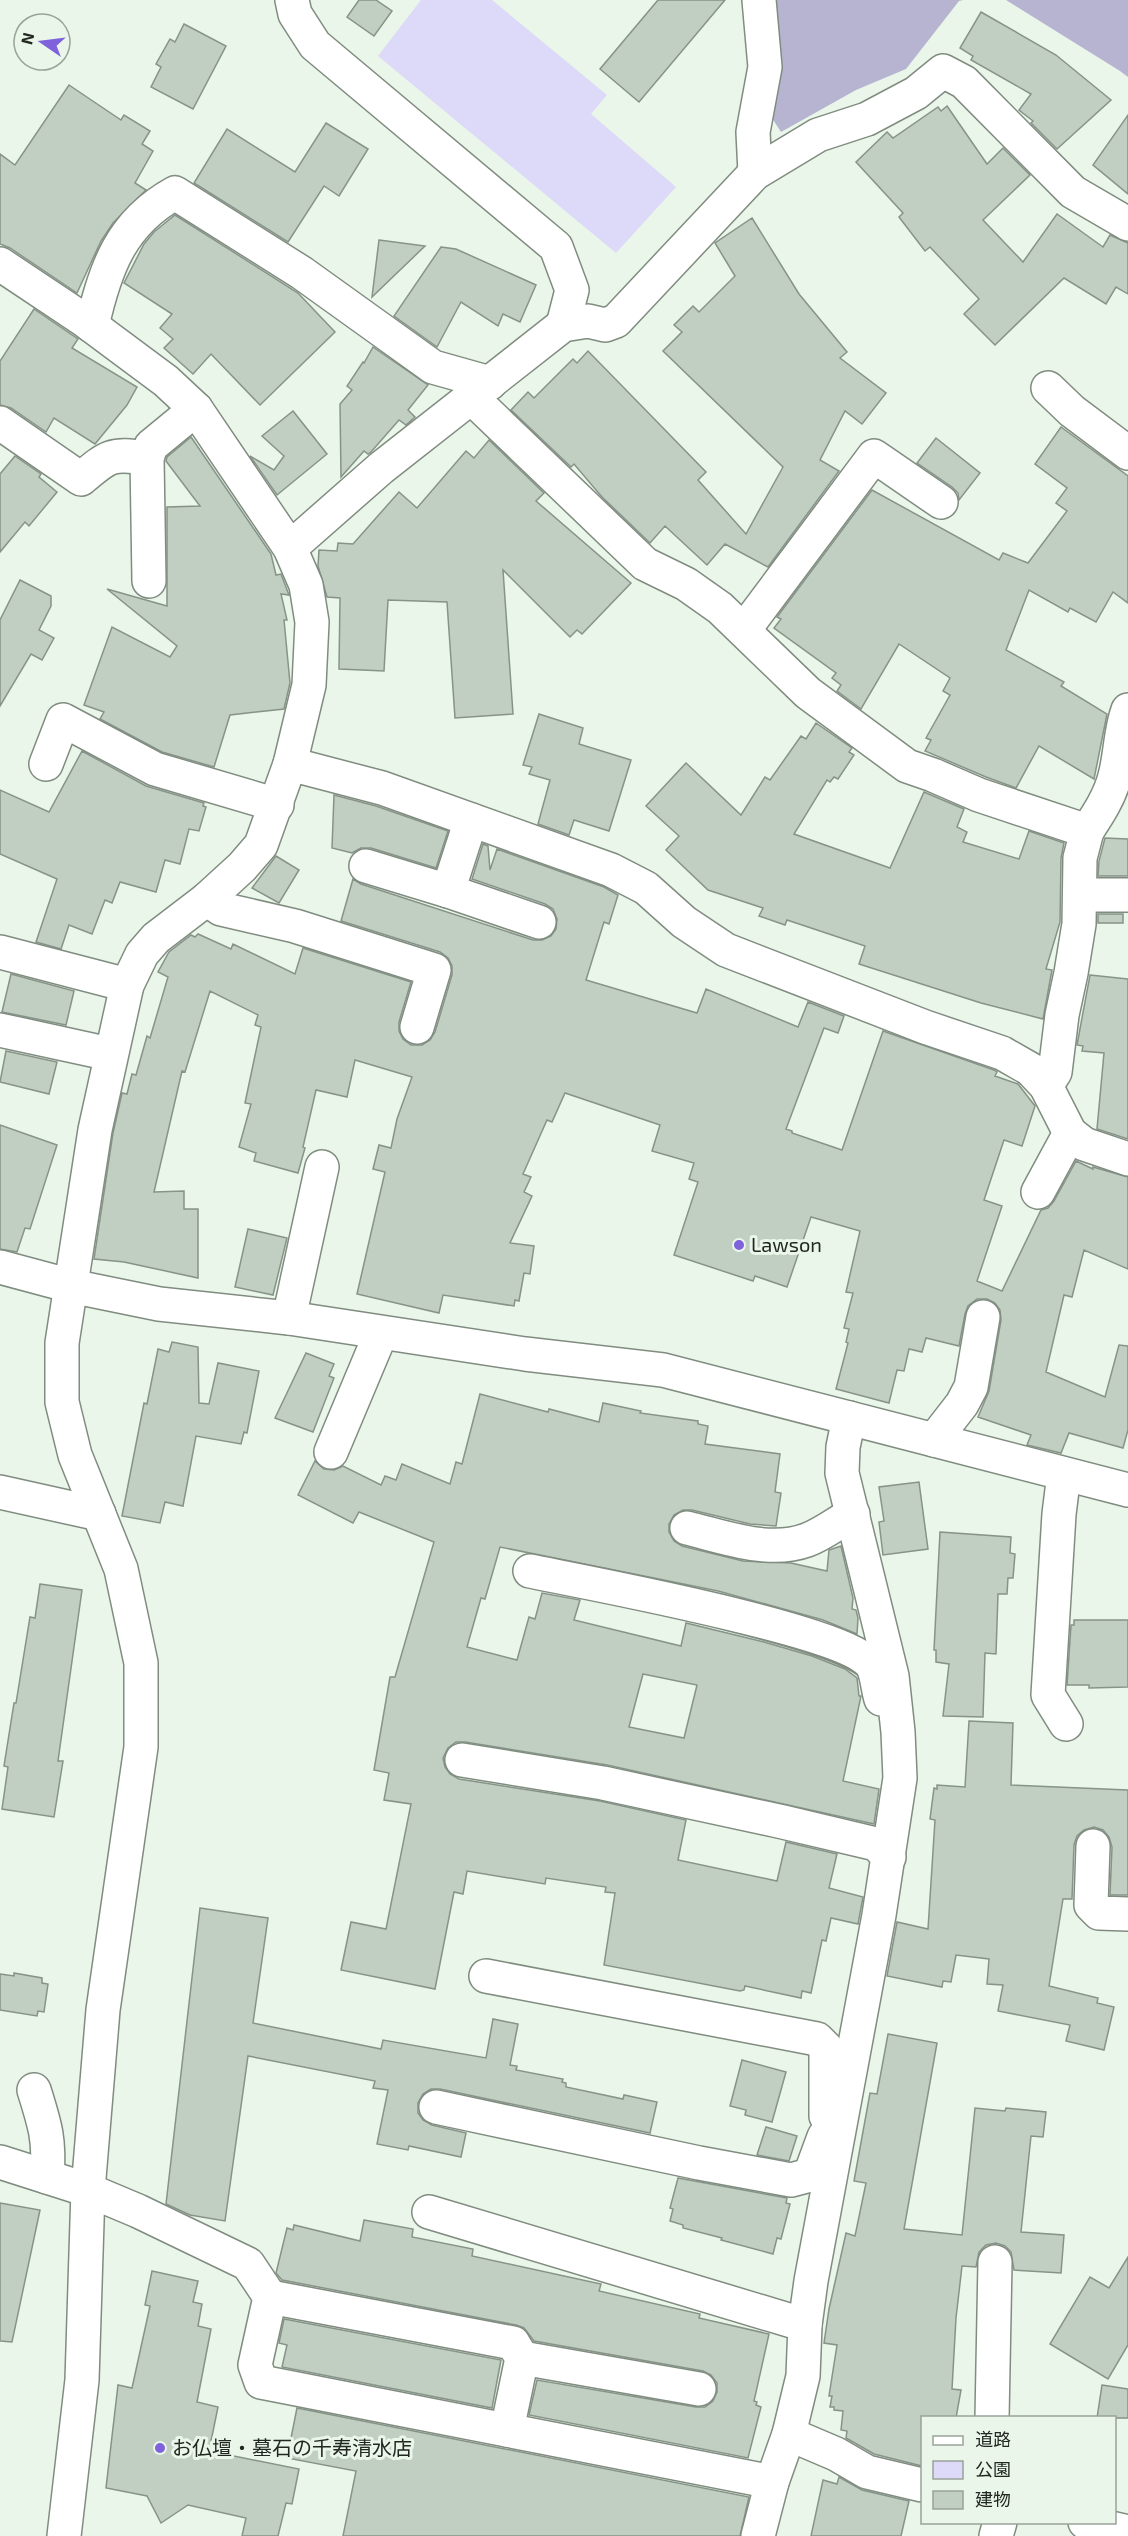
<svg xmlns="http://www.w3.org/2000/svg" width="1128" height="2536" font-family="'Exo 2','Noto Sans JP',sans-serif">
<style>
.green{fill:#ddd9f8}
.forest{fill:#b7b4d2}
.building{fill:#c1cec2;stroke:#879388;stroke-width:1.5;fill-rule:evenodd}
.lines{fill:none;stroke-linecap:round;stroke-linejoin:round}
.minor-casing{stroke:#808c80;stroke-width:36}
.minor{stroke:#fff;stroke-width:33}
.poi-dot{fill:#7e61db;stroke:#e9f6e9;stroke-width:2}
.labels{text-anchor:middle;stroke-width:6;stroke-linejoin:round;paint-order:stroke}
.poi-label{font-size:20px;fill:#222722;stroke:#e9f6e9;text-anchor:start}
</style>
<rect width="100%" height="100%" fill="#e9f6e9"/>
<!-- green -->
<polygon class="green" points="421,0 492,0 607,95 591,114 676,187 616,253 378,56"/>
<!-- forest -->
<g class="forest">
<polygon points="770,0 963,0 959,1 906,69 856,90 781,132 763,104"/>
<polygon points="1006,0 1128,0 1128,77 1120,71"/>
</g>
<!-- building -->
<g class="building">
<polygon points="359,0 376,0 392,11 374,36 347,17"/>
<polygon points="658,0 725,0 639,102 600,69"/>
<polygon points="981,12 1056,55 1111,100 1057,149 1031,123 1033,121 1019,110 1031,94 971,60 973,56 960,48"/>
<polygon points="184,24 226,46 193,109 151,87 161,67 156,64 170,39 175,42"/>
<polygon points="69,85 121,120 124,115 150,131 142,144 153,151 135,183 146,190 113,223 101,241 77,293 10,248 0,244 0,154 15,165"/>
<polygon points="947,106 987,164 1003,148 1030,175 983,220 1023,262 1057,214 1103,247 1110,235 1128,243 1128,294 1116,287 1106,304 1064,278 995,345 964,314 979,299 930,247 925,251 899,217 903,213 856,162 887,132 893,138 938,107 941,111"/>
<polygon points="1128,115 1128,194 1093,165"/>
<polygon points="326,123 368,149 339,196 324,186 288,242 194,183 227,129 295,172"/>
<polygon points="175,215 298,293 335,332 260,405 211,354 193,374 164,348 173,339 160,328 172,314 124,283 144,244 154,232"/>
<polygon points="752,218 799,294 847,352 840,358 886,393 862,424 845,411 820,460 839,471 768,567 725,544 707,565 665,526 650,543 602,497 574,464 571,467 511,410 528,392 534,398 573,359 577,363 588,351 706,472 698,480 746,534 783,467 663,351 682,332 674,325 693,306 699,312 735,276 715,243"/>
<polygon points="379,240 425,246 372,297"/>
<polygon points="441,247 456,249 536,285 520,322 503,314 498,326 461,302 437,347 394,316"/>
<polygon points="34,309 78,339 72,348 137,387 127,405 95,444 54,418 46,432 11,408 0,405 0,361"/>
<polygon points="373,347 428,385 408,410 415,417 406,425 399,420 371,452 368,454 364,451 341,477 340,404 352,390 347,386 363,362 364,363"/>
<polygon points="293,411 327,454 277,495 250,456 274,470 284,456 262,436"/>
<polygon points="1061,427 1128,476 1128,603 1113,592 1096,622 1070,608 1068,612 1029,590 1006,650 1064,682 1061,686 1107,714 1094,779 1039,746 1016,788 986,777 925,751 931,740 926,738 950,695 943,691 950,678 899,644 861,709 837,691 841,685 832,678 836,673 774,628 781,619 777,617 872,490 999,560 1003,553 1028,563 1067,511 1056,503 1067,488 1035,464"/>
<polygon points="191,437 271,554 276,575 281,574 289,595 281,594 287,620 284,620 290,683 284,709 230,715 214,767 162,752 100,719 104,712 84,705 112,627 170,657 177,646 107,589 167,606 167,507 200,506 166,461 167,457"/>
<polygon points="936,438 980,473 959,500 958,493 952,487 917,463"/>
<polygon points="489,440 544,493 536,501 631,583 582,634 577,630 570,637 503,570 513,714 455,718 447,602 388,600 384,671 339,669 340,598 327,597 318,566 319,550 337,551 338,543 353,544 399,492 417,508 466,451 474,458"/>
<polygon points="15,456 41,474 39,477 57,492 29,526 25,522 0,552 0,474"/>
<polygon points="20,580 51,596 51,606 39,630 54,638 42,660 31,654 0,706 0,620"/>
<polygon points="539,714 583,728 579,744 631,760 609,831 574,820 569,835 538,824 550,780 529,774 532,767 523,765"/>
<polygon points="816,723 852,748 849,752 854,755 838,779 834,777 830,782 827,780 794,834 890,868 924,792 964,809 957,827 967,832 963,842 1019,859 1029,831 1064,843 1061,858 1060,922 1046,969 1052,970 1043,1019 981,1003 859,964 865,946 787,920 785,925 759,916 763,908 708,890 666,850 679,836 646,806 686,763 741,815 765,777 770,780 801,736 806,739"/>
<polygon points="82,751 146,786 204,803 203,806 206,807 199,831 189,829 180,864 165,860 156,892 120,882 112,903 105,900 92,934 69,925 61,949 36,942 57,879 0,854 0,790 49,812"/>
<polygon points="334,795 376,806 448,831 436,868 371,848 361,848 352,853 332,848"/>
<polygon points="1105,838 1128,839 1128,876 1098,876 1099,861"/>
<polygon points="483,844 488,846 490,870 497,849 604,887 618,895 609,924 604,922 586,980 697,1013 706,989 798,1027 808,1002 844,1016 838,1033 824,1028 786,1129 792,1131 792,1133 842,1150 883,1031 994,1070 997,1072 995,1076 1018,1084 1035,1106 1022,1146 1004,1140 984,1200 1002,1206 977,1281 1002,1291 1041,1210 1048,1208 1054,1201 1076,1161 1093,1169 1093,1167 1128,1177 1128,1269 1084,1250 1072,1297 1064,1295 1046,1372 1105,1397 1119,1345 1128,1346 1128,1430 1123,1448 1069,1433 1061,1453 1027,1445 1031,1435 978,1417 989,1391 1001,1320 1000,1310 995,1303 987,1299 977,1299 968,1306 965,1314 959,1346 926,1338 922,1352 909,1349 904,1371 897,1370 889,1403 836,1389 848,1343 846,1342 849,1329 844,1328 853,1293 846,1292 860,1231 811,1217 787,1287 755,1276 753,1281 674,1255 698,1182 689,1179 694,1163 652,1151 660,1125 565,1093 552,1122 547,1120 523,1174 531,1177 524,1192 532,1196 510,1243 534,1246 530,1274 524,1273 519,1301 515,1300 514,1306 443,1295 439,1313 357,1294 385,1172 373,1169 379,1145 391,1148 397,1119 412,1077 355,1060 347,1097 316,1090 303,1147 305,1148 298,1173 254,1161 256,1153 239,1147 251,1104 245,1103 261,1027 255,1025 258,1015 210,991 185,1072 182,1071 154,1192 184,1191 184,1209 198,1209 198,1278 124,1262 94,1259 113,1133 122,1093 127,1094 132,1074 136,1075 147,1036 150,1038 168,977 158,972 169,952 191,935 195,937 198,934 231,949 233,944 295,974 303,948 411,982 399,1022 399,1031 403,1039 411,1045 422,1045 430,1040 435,1032 452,975 452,966 448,958 440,952 341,921 353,879 361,884 533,940 542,940 551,936 556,929 557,919 553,909 545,904 472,879"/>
<polygon points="276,856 299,870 279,903 252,888"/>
<rect x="1098" y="914" width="25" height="9"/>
<polygon points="11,974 74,991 66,1025 2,1012"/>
<polygon points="1090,975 1128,979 1128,1139 1097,1129 1104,1053 1082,1051 1083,1046 1077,1045"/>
<polygon points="6,1051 57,1062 49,1094 0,1082"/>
<polygon points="0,1125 57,1145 30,1229 25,1228 17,1252 0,1249"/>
<polygon points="248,1229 287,1238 273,1295 235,1287"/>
<polygon points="172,1342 198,1347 199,1403 209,1404 218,1363 259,1371 247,1433 244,1432 241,1444 196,1436 183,1506 165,1502 160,1523 122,1516 144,1403 147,1404 158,1349 169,1352"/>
<polygon points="306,1353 334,1364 329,1376 334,1378 313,1432 275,1418"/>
<path d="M 480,1394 L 548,1412 L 549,1409 L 599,1422 L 603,1403 L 641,1411 L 640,1413 L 698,1421 L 698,1424 L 708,1426 L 705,1444 L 780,1454 L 775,1492 L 781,1493 L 776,1526 L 750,1524 L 692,1510 L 683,1510 L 674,1515 L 669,1524 L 669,1532 L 674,1541 L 682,1546 L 743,1561 L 791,1563 L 827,1571 L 829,1550 L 841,1546 L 853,1598 L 852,1609 L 856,1610 L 858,1618 L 857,1634 L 823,1620 L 718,1591 L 500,1547 L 485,1599 L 481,1598 L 467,1647 L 517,1660 L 529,1617 L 535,1619 L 542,1593 L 580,1600 L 574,1620 L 681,1646 L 686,1623 L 764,1642 L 812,1656 L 845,1669 L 857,1678 L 859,1696 L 861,1696 L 843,1781 L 879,1789 L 874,1824 L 607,1765 L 465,1742 L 456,1742 L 448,1748 L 443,1758 L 445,1767 L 450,1774 L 459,1779 L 600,1801 L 686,1820 L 678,1860 L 777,1881 L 786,1842 L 837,1854 L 829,1888 L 863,1897 L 858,1924 L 831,1918 L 826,1941 L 822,1940 L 811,1993 L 802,1991 L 801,1998 L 745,1986 L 744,1990 L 740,1991 L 604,1965 L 615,1893 L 605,1892 L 606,1887 L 546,1878 L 545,1884 L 467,1871 L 463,1894 L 454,1892 L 435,1989 L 341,1970 L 351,1922 L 386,1929 L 411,1804 L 384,1800 L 389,1773 L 374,1770 L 390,1677 L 395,1677 L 434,1542 L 359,1512 L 353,1523 L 298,1495 L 315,1461 L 324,1469 L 334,1470 L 343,1466 L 381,1485 L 385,1476 L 396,1480 L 402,1464 L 450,1484 L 456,1462 L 462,1464 ZM 643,1674 L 697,1685 L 684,1738 L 629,1727 Z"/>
<polygon points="919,1482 928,1549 883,1555 879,1522 884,1521 879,1487"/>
<polygon points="940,1532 1011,1537 1010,1553 1015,1554 1013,1578 1008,1578 1007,1594 998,1594 996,1654 985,1653 983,1717 943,1716 949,1664 936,1662 936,1650 934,1650"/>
<polygon points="40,1584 82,1590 58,1761 63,1761 54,1817 2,1809 8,1767 4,1766 14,1703 16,1703 30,1617 35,1618"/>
<polygon points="1074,1620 1128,1620 1128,1687 1089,1688 1089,1685 1067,1685 1071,1625 1074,1625"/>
<polygon points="969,1721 1013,1723 1011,1785 1128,1790 1128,1895 1110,1895 1112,1847 1109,1837 1103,1830 1094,1827 1084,1830 1077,1836 1074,1845 1072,1899 1063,1899 1049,1986 1098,1998 1097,2003 1114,2007 1104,2050 1066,2041 1070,2025 998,2011 1003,1985 987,1984 989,1959 956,1955 951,1982 943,1981 942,1987 887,1976 897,1922 928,1929 935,1820 930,1819 934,1788 937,1789 937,1785 965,1787"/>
<polygon points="200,1908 268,1918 253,2023 381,2049 383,2040 486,2058 493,2019 518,2024 510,2065 517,2066 516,2070 563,2079 562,2082 566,2083 566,2087 623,2099 624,2095 657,2102 650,2133 440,2089 431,2089 423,2094 418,2103 418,2113 423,2120 432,2125 466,2133 461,2157 409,2146 408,2150 377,2144 388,2090 373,2088 375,2081 248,2056 225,2221 190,2215 166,2204"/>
<polygon points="14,1973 42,1978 42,1983 48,1984 44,2012 38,2011 37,2016 0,2010 0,1974 14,1976"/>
<polygon points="888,2034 937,2043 904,2229 962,2235 975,2108 1005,2111 1006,2108 1046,2112 1043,2137 1031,2136 1021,2232 1064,2235 1061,2273 1014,2270 1011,2252 1005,2246 996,2243 986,2245 979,2252 976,2267 962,2266 956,2318 952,2389 961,2390 956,2418 922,2418 922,2466 874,2454 846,2438 847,2431 841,2430 843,2411 834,2410 834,2407 830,2407 832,2396 829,2396 837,2345 824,2343 829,2309 846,2233 855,2236 866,2183 854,2181 870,2093 877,2094"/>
<polygon points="742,2060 786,2072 772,2122 745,2115 746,2110 730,2106"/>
<polygon points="766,2127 797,2136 789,2161 757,2155"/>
<polygon points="678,2178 787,2198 786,2203 790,2204 781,2239 777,2238 773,2254 721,2240 722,2238 683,2228 683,2225 670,2221 673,2209 670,2208"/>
<polygon points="0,2203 40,2210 12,2342 0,2341"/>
<polygon points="364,2220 413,2229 412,2237 473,2249 472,2256 601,2284 599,2291 700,2314 699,2318 769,2334 754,2401 757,2402 756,2405 761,2407 748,2458 529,2415 537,2380 696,2407 705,2407 713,2401 717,2392 717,2383 711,2375 703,2371 534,2341 524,2328 516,2325 282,2280 276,2273 287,2228 293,2230 294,2225 360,2241"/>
<polygon points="1128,2257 1128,2345 1108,2379 1050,2344 1090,2277 1109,2288"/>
<polygon points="152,2271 198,2281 193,2302 202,2304 198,2326 211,2329 197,2402 218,2407 209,2451 299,2469 292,2504 286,2503 278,2536 242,2536 246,2518 188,2505 161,2523 147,2496 106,2488 118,2385 132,2388 150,2306 145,2305"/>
<polygon points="284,2319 501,2360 492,2408 282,2367 287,2345 279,2343"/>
<polygon points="1102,2385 1128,2389 1128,2418 1097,2418"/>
<polygon points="297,2408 749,2497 740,2536 343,2536 356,2471 287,2458"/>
<polygon points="839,2477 862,2490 909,2501 901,2536 811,2536 823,2480 837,2484"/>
</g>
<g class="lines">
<defs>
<g id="minor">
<polyline points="292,0 295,14 315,45 556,247 572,290 563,325"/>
<polyline points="755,173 753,132 765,67 759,0"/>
<polyline points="0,264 84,320 166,381 196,409 290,548 306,585 312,622 309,685 290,764 261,845 242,867 207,899 156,938 142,954 127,985 95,1130 62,1343 62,1402 75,1455 121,1569 141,1663 141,1747 103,2010 88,2190 82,2380 64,2536"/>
<path d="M 92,326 C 105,268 121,223 175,193 L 302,273 L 433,367 L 490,383"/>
<polyline points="1048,388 1072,411 1128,453"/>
<polyline points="471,397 645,564 686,584 720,608 808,693 907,766 933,775 979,795 1087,831 1080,858 1079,924 1071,973 1062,1015 1055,1072 1046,1086"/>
<path d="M 0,423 L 81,479 C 109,455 111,453 147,458"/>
<polyline points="290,548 381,468 563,325 588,321 605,325 616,321 755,173 818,135 867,119 916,93 943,71 964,82 1073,192 1128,224"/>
<polyline points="149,581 147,458 151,446 196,409"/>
<polyline points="744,630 874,456 941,502"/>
<polyline points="46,764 63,720 155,769 277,805"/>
<polyline points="290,764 382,788 611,870 646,888 684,922 726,950 925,1027 1002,1053 1030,1069 1046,1086 1070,1133 1084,1144 1128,1159"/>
<path d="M 1087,831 C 1099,813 1110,796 1115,776 C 1121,754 1120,731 1128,710"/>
<polyline points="366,866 448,891 471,820"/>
<polyline points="448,891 539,922"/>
<polyline points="1080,895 1128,895"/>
<polyline points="207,899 221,909 295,926 434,970 417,1027"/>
<polyline points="0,952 127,985"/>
<polyline points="0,1030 110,1054"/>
<polyline points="1038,1192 1070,1133"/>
<polyline points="0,1267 71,1286 159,1304 289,1318 525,1354 663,1370 1128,1490"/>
<polyline points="289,1318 322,1167"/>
<polyline points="934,1440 962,1404 971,1387 983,1317"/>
<polyline points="331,1452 381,1333"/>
<polyline points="1064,1474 1059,1514 1048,1695 1066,1724"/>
<polyline points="0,1492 99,1514"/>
<path d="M 687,1528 C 724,1537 769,1554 807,1540 C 823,1534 838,1522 853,1514"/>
<path d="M 530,1571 C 583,1582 852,1631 873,1667 C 877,1675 878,1690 881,1699"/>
<polyline points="462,1760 603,1783 783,1822 876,1844 889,1857"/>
<polyline points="1093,1846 1091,1905 1099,1913 1128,1914"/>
<path d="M 34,2090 C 45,2125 50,2140 47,2177"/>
<polyline points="436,2107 699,2163 791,2180 810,2175 824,2137 838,2131 826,2116 826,2048 817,2039 486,1976"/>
<polyline points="0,2162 88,2190 138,2211 248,2264 270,2297 255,2365 261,2382 772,2482"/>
<polyline points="429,2212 805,2325"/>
<polyline points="270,2297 513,2343 522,2358 507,2430"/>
<polyline points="522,2358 699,2389"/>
<polyline points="992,2418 995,2262"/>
<polyline points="789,2434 836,2454 867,2472 922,2485"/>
<polyline points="1085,2522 1128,2532"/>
<polyline points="758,2536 772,2482 789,2434 803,2376 805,2325 811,2281 879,1915 900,1778 898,1732 892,1676 842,1473 843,1447 849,1418"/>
<polyline points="996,2536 1000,2522"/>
</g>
</defs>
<!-- minor casing -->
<use href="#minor" class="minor-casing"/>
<!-- minor -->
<use href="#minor" class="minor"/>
</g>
<!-- markers -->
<g class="poi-dot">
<circle cx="739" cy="1245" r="6"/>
<circle cx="160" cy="2448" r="6"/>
</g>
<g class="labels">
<!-- poi labels -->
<g class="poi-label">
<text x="751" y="1252">Lawson</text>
<text x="172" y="2455">お仏壇・墓石の千寿清水店</text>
</g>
</g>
<!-- legend -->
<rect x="921" y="2416" width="195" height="108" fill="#e9f6e9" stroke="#99a399" stroke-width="1.5"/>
<rect x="933" y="2436" width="30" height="9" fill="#ffffff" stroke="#99a399" stroke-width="1.5"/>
<text x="975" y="2446" font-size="18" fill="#222722">道路</text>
<rect x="933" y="2461" width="30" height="18" fill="#ddd9f8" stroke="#99a399" stroke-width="1.5"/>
<text x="975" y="2476" font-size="18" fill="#222722">公園</text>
<rect x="933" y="2491" width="30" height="18" fill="#c1cec2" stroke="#99a399" stroke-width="1.5"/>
<text x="975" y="2506" font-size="18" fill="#222722">建物</text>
<!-- north arrow -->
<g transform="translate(42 42) rotate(284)"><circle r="28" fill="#e9f6e9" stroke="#99a399" stroke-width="1.5"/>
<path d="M0-4.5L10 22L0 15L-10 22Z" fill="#7e61db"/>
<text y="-9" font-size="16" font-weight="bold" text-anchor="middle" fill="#222722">N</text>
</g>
</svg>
